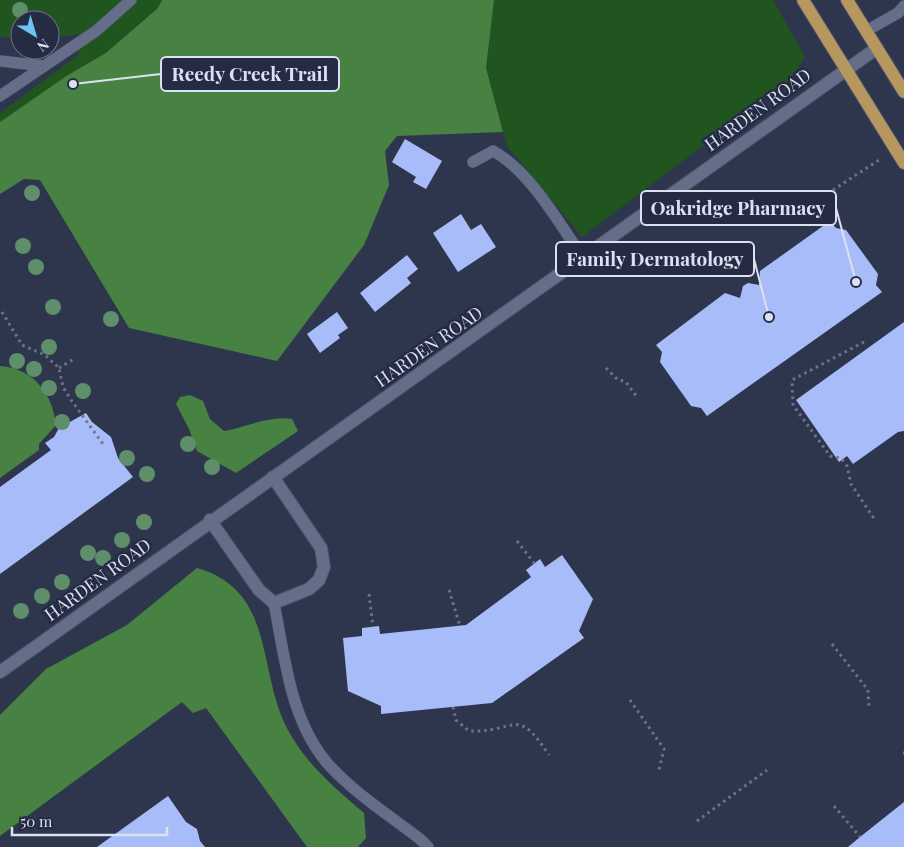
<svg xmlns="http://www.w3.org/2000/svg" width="904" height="847" font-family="'Playfair Display',serif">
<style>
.green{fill:#21551f}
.forest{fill:#478243}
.building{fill:#a8bcf9}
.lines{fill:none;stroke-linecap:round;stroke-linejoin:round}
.service-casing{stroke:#4d5468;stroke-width:12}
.minor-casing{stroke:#4d5468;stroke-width:14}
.tertiary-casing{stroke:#4d5468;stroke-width:14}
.primary-casing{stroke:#4d5468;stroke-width:14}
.path{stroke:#6d7489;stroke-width:3;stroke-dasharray:2.5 4;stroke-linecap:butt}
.service{stroke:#656e89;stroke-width:11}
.minor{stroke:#656e89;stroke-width:12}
.tertiary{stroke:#656e89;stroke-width:12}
.primary{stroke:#b79760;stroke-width:12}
.tree{fill:#5e8e6a}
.labels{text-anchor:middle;stroke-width:5;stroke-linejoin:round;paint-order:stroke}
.street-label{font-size:18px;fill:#dce1f1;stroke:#242b43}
.leader{fill:none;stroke:#dce1f1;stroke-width:2}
.callout-dot{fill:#dce1f1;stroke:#242b43;stroke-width:2}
.callout{fill:#242b43;stroke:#dce1f1;stroke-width:2}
.callout-label{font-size:19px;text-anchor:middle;font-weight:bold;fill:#dce1f1}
</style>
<rect width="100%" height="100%" fill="#2e364e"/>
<!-- green -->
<g class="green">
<polygon points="0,0 222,0 0,159 0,113 78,55 81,34 50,38 50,20 20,20 20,40 0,36"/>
<polygon points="494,0 773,0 805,57 790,80 582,237 507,146 486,68"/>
</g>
<!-- forest -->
<g class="forest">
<polygon points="162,0 494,0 486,68 503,132 397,136 385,151 389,185 364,245 277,361 129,328 40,180 24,179 0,194 0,122 68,75 106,53 158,8"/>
<path d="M 0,366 C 33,368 53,394 56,425 L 39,444 L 39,450 L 0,478 Z"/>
<path d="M 190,395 L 203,401 L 210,419 L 224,431 C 247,427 270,415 292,419 L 298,431 L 236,473 L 197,451 L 189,429 L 176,404 L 180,397 Z"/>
<path d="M 197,568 C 270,589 259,658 281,715 C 298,757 331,785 364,813 L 366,838 L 358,847 L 307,847 L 206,708 L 193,713 L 182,702 L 0,836 L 0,715 L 46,669 L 127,625 Z"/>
</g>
<!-- building -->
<g class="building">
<polygon points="405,139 442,161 426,189 413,182 416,177 392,162"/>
<polygon points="461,214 471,230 481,224 496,247 458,272 433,233"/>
<polygon points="830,221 836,228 846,230 878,274 876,285 882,292 707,416 701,408 691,406 660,362 662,352 656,345 725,293 740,298 743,286 748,283 759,285 760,271"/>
<polygon points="407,255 418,269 407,278 411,283 375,312 360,293"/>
<polygon points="337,312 348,328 338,335 340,338 320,353 307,334"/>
<polygon points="904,322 904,431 898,432 853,464 847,456 839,462 796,400"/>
<polygon points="86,413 92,422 111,437 118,458 133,477 0,574 0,487 51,450 45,443 54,437 59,428"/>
<polygon points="562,555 593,599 579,631 584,638 492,703 381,714 381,706 348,691 343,638 362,636 362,628 379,626 380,634 466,625 531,577 526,570 540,559 545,567"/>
<polygon points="168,796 186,822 197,829 200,841 205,847 97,847"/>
<polygon points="904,802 904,847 848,847 860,837"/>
</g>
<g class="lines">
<defs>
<g id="service">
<polyline points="866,31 898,13 904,6"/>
<polyline points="0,61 44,66"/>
<polyline points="0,96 96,31 131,0"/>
<path d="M 473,162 L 493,151 C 530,171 559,223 583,258"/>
<path d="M 274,603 C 285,658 290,720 328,764 C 354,793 389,815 420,839 L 428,847"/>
</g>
<polyline id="minor" points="210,520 259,590 274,603 309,589 319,580 324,567 321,548 273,477"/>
<polyline id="tertiary" points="0,672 877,48"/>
<g id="primary">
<polyline points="803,0 904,163"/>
<polyline points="847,0 904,92"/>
</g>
</defs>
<!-- service casing -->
<use href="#service" class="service-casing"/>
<!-- minor casing -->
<use href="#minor" class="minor-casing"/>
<!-- tertiary casing -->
<use href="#tertiary" class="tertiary-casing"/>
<!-- primary casing -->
<use href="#primary" class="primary-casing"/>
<!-- path -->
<g class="path">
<polyline points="833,190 879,160"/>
<polyline points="2,312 22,345 45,355 59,368 63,387 71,400 103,444"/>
<polyline points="864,342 794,379 792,381 793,405 830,456 841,458 847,466 851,484 875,520"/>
<polyline points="59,368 74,359"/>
<polyline points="606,368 617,379 626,382 637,397"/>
<polyline points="517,541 534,563"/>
<polyline points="449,590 460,626"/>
<polyline points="369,594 373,627"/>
<polyline points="832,644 868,690 869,707"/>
<polyline points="630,700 664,749 659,770"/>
<path d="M 453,707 L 456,720 L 469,731 C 518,733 515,704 549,755"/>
<polyline points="903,753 904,753"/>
<polyline points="834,806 860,837"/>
<polyline points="697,821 767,770"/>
</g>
<!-- service -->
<use href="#service" class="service"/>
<!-- minor -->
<use href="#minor" class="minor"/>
<!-- tertiary -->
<use href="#tertiary" class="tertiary"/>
<!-- primary -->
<use href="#primary" class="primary"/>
</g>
<!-- trees -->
<g class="tree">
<circle cx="20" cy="10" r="8"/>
<circle cx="32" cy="193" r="8"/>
<circle cx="23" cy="246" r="8"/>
<circle cx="36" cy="267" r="8"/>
<circle cx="53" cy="307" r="8"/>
<circle cx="111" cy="319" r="8"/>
<circle cx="49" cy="347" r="8"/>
<circle cx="17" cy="361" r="8"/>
<circle cx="34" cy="369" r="8"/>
<circle cx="49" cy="388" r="8"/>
<circle cx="83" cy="391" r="8"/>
<circle cx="62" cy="422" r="8"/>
<circle cx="188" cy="444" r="8"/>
<circle cx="127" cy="458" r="8"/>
<circle cx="212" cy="467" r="8"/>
<circle cx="147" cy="474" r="8"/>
<circle cx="144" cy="522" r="8"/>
<circle cx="122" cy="540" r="8"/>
<circle cx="88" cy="553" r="8"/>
<circle cx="103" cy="558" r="8"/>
<circle cx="62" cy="582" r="8"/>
<circle cx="42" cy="596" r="8"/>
<circle cx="21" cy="611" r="8"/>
</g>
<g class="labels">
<!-- street labels -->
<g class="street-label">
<text transform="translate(758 110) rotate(-36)" y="6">HARDEN ROAD</text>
<text transform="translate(429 347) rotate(-35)" y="6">HARDEN ROAD</text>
<text transform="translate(98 580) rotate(-36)" y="6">HARDEN ROAD</text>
</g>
</g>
<!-- callouts -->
<path class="leader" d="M73 84L161 74M856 282L836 208M769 317L754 259"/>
<g class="callout-dot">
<circle cx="73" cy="84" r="5"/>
<circle cx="856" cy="282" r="5"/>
<circle cx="769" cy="317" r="5"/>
</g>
<g class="callout">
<rect x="161" y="57" width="178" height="34" rx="5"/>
<rect x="641" y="191" width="195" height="34" rx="5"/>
<rect x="556" y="242" width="198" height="34" rx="5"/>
</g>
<g class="callout-label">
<text x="250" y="81">Reedy Creek Trail</text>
<text x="738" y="215">Oakridge Pharmacy</text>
<text x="655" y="266">Family Dermatology</text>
</g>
<!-- north arrow -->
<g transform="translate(35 35) rotate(142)"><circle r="24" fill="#242b43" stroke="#6e7489"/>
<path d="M0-4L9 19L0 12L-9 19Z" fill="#6fc2f4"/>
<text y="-8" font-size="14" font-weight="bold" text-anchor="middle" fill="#dce1f1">N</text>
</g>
<!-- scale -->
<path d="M12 827v8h155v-8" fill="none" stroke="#dce1f1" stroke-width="2.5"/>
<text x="20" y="827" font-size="15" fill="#dce1f1" stroke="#242b43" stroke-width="4" paint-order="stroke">50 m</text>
</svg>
